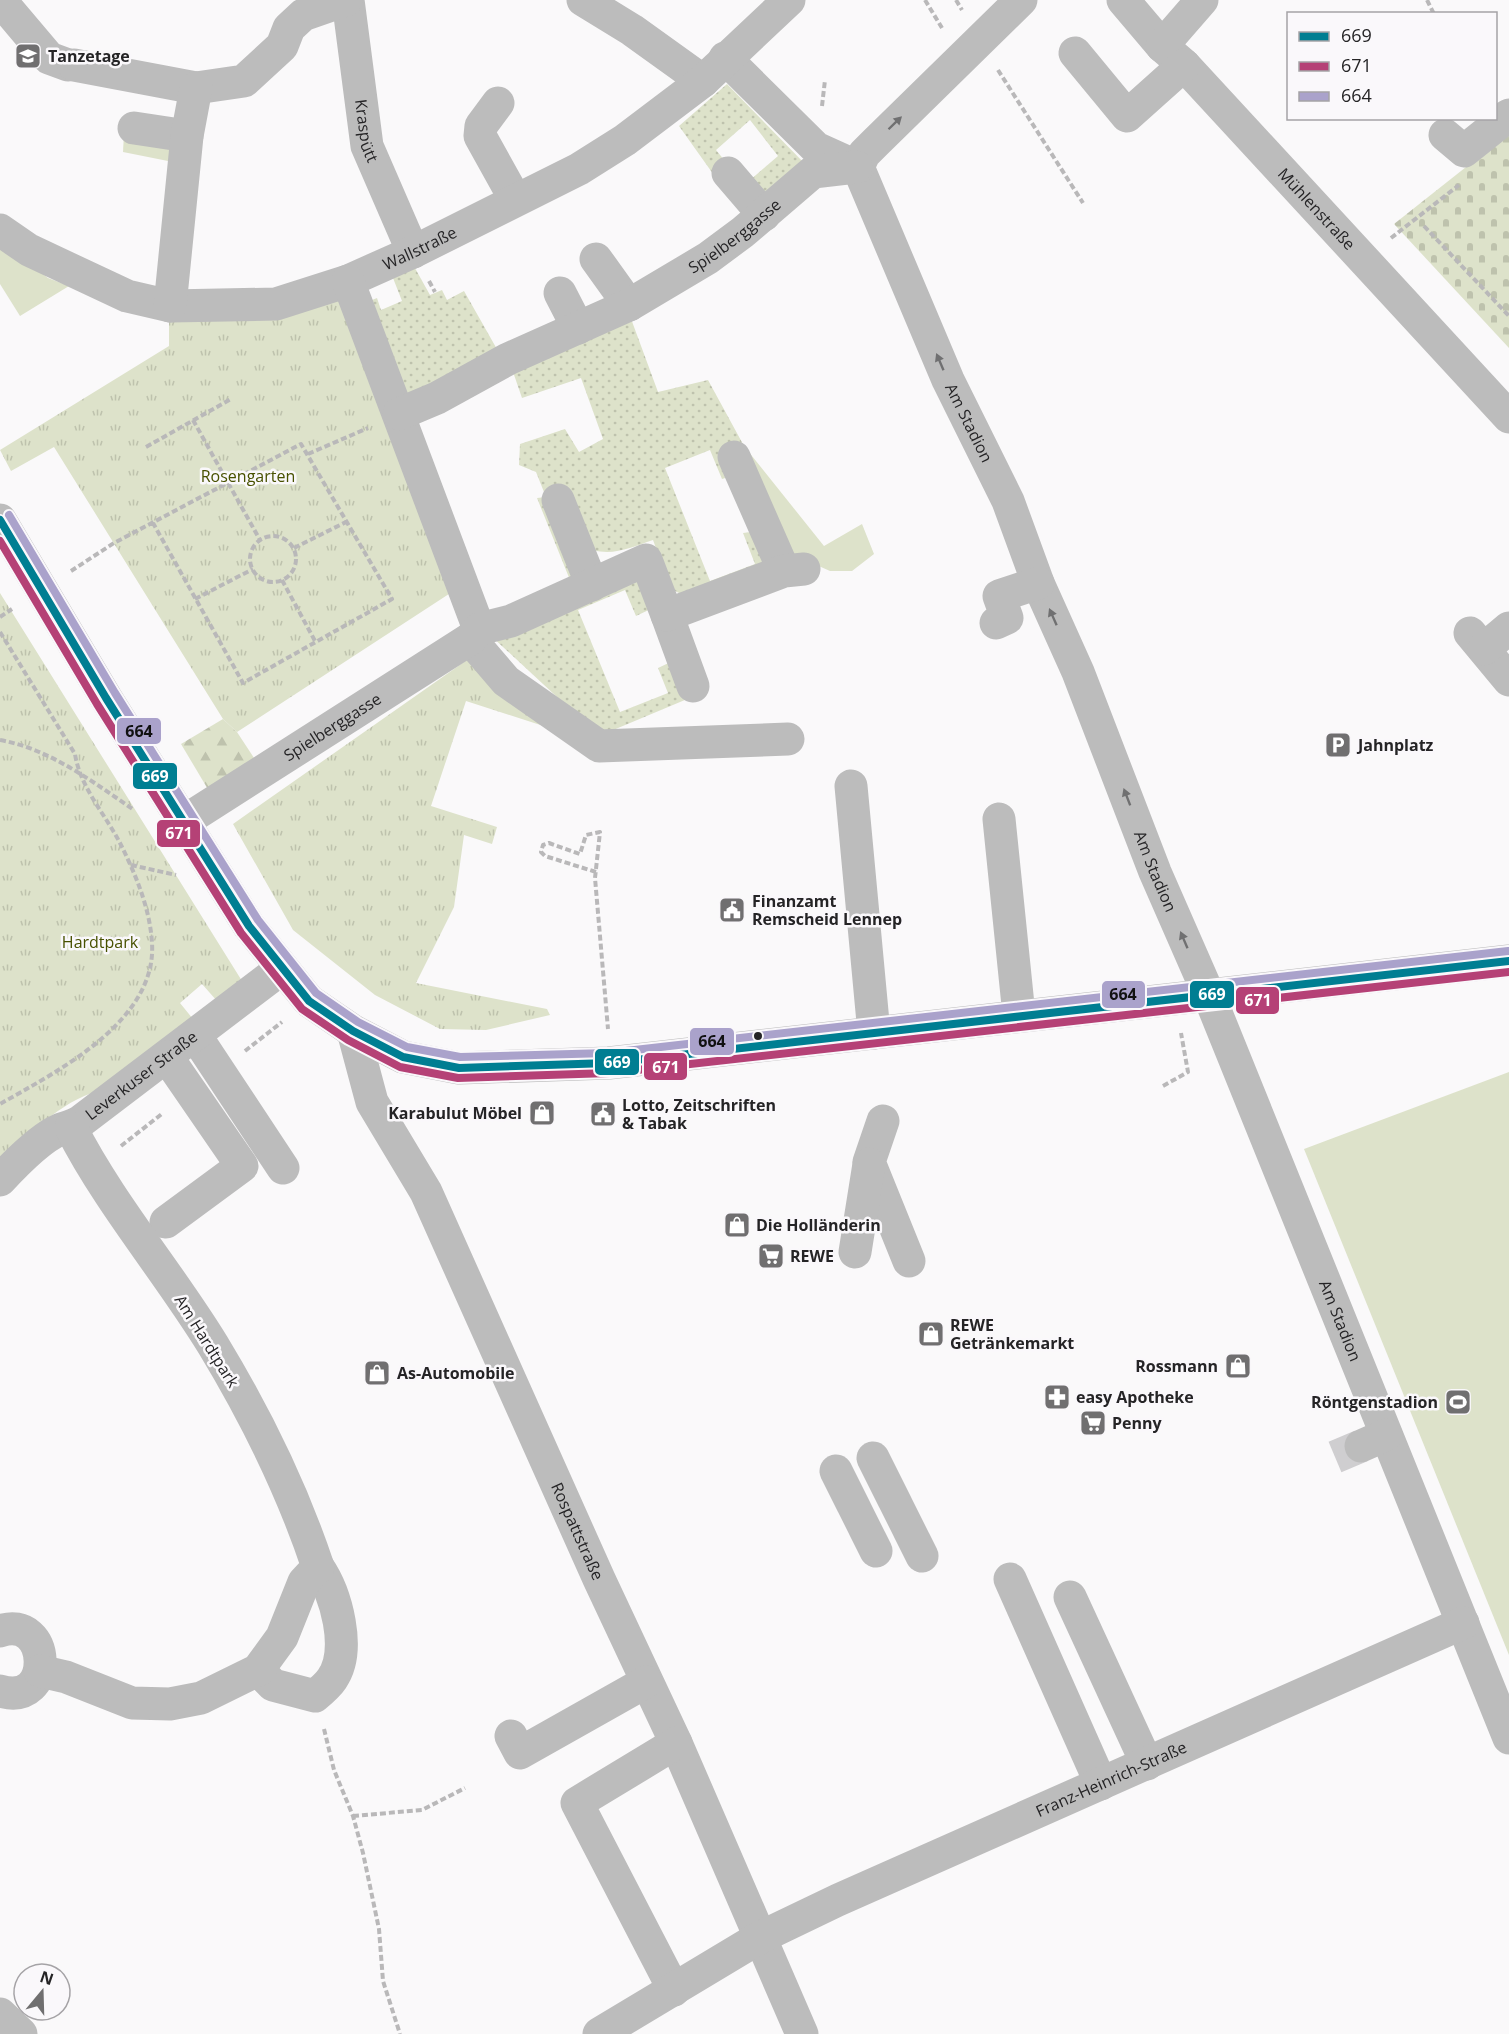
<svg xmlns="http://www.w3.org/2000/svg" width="1509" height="2034" font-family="'Open Sans',sans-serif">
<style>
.grass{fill:#dde2ca}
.forest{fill:url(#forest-firs)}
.cemetery{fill:url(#cemetery-stones)}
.park{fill:url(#park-tufts)}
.garden{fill:url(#garden-dots)}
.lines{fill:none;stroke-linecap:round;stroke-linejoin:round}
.minor-tunnel{stroke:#cfced0;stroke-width:33;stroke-dasharray:33 16;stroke-linecap:butt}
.path{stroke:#b9b8b9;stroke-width:4;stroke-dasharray:6 3;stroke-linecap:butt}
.minor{stroke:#bcbcbc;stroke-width:33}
.bus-1-casing{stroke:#faf8fb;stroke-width:12}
.bus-2-casing{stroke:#faf8fb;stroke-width:12}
.bus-3-casing{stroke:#faf8fb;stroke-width:12}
.bus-1{stroke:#007e92;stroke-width:8}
.bus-2{stroke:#b54176;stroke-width:8}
.bus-3{stroke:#aaa2cb;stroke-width:8}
.oneway{fill:#707071}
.bus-dot{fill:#252426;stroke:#faf8fb;stroke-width:2}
.labels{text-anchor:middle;stroke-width:5;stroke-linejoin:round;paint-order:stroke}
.poi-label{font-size:16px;font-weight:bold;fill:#252426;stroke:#faf8fb;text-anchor:start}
.street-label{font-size:16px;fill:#252426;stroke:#faf8fb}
.park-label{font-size:16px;fill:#485100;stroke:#faf8fb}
.line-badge{stroke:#faf8fb;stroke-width:2}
.badge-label{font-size:16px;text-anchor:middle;font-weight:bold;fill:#fff}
.pale-badge-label{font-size:16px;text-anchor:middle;font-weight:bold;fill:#111}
</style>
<defs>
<pattern id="forest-firs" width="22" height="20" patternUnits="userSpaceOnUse" patternTransform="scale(1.5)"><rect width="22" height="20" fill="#dde2ca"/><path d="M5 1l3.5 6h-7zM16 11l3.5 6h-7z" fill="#bec2ad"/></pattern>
<pattern id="cemetery-stones" width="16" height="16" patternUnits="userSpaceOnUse" patternTransform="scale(1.5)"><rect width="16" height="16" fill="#dde2ca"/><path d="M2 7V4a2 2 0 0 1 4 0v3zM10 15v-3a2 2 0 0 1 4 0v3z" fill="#bec2ad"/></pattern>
<pattern id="park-tufts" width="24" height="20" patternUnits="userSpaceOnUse" patternTransform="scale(1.5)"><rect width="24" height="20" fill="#dde2ca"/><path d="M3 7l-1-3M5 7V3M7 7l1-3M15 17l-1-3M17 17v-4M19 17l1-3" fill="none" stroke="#bec2ad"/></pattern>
<pattern id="garden-dots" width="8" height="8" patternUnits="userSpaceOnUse" patternTransform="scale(1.5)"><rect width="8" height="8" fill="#dde2ca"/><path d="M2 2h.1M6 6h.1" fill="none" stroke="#bec2ad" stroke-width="1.8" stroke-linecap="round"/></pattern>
</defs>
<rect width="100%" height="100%" fill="#faf9fa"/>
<!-- grass -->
<g class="grass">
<polygon points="124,133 176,140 173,162 123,152"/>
<polygon points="0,241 48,278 69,286 20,316 0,284"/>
<polygon points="744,446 824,546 862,524 874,554 852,571 830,571 794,555"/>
<polygon points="1509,1072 1509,1655 1304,1149"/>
</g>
<!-- forest -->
<polygon class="forest" points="223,719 237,732 256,761 209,791 181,744"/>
<!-- cemetery -->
<polygon class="cemetery" points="1509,133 1509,348 1394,224"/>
<!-- park -->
<g class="park">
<polygon points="337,292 452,592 237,732 223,719 54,447 11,471 0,450 169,346 169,317"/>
<path d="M 0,593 L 242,981 L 217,1001 L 202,984 L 180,1003 L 193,1019 L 98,1091 C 61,1101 26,1137 0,1164 Z"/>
<polygon points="474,655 602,745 466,701 431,806 497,827 492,844 464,835 454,907 416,983 547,1009 550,1015 486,1030 440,1029 375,995 293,930 233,824"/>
</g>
<!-- garden -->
<g class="garden">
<polygon points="727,84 807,166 763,203 749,181 778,156 750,120 716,150 729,166 716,178 679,126"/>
<polygon points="411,261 430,295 442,290 447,300 464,291 502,358 407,399 372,300 377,298 381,310 402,301 393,278"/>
<path d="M 630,316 L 658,392 L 708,380 L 744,446 L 735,475 L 722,479 L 710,450 L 665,468 L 710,581 L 755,564 L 743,533 L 759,531 L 767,565 L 683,595 L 671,589 L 653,540 C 632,547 614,556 593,550 L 580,575 L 570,580 L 537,498 L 546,497 L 536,472 L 519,465 L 520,444 L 565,429 L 579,452 L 603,439 L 581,378 L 522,398 L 511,366 Z"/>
<polygon points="641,579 655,607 636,616 625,590 578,610 620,712 668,693 658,668 677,659 692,697 599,736 489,634"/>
</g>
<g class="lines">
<!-- minor-tunnel -->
<polyline class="minor-tunnel" points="1335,1457 1361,1446"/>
<!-- path -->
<g class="path">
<polyline points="925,0 942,28"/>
<polyline points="956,0 962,10"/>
<polyline points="1427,0 1434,14"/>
<polyline points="998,70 1083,203"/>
<polyline points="822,106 825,80"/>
<polyline points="1424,226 1509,316"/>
<polyline points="1391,238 1459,185"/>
<polyline points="429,281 435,292"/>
<polyline points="193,420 260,540"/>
<polyline points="146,447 231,399"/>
<polyline points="308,454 368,428"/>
<circle cx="273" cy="559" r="23"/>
<polyline points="294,548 348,521"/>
<polyline points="71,571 114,543 301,444 392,599 243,683 153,523"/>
<polyline points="282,580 315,641"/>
<polyline points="195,599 253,569"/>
<polyline points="0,617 12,609"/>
<path d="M 0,632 L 75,754 C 80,787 105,814 120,843 C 135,873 150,908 152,943 C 157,1021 58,1071 0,1104"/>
<path d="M 0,740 C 50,749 93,782 134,810"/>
<polyline points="131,865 176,875"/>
<polyline points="596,872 545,856 541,852 543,845 549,843 580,854 586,835 600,832 595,878 608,1029"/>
<polyline points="245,1051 282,1022"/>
<polyline points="1163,1086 1188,1072 1181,1033"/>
<polyline points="121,1146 163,1113"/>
<polyline points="324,1729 334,1770 353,1816 363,1853 379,1929 383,1981 400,2034"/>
<polyline points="353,1816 422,1810 465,1788"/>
</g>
<!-- minor -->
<g class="minor">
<polyline points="0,0 49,58 68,65"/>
<path id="s1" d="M 348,0 L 367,146 L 413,252"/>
<polyline points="583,0 632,30 703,81"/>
<path id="s2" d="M 1123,0 L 1162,46 L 1184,65 L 1509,417"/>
<polyline points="1162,46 1202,0"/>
<polyline points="1075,53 1127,116 1184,65"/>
<path id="s3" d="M 725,58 L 816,148 L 858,167 L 948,380 L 1008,501 L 1038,583 L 1078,672 L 1155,872 L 1208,993 L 1509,1738"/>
<polyline points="74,65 196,88 244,81 282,46 289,28 303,15 346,0"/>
<polyline points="498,103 481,126 480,136 515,199"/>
<polyline points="134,128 187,136"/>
<polyline points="1445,135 1464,151 1509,115"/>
<polyline points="858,167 864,154 875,143 1021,0"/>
<polyline points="728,173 764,215"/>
<path id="s4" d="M 0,230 L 29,250 L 127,296 L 170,306 L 276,304 L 348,281 L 413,252 L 579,169 L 625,140 L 703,81 L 789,0"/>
<polyline points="596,259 629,305"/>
<polyline points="348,281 479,629"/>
<polyline points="560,293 578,328"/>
<polyline points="170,306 187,136 196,88"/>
<path id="s5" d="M 399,414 L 437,398 L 508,359 L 629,305 L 708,258 L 743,232 L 813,172 L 856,167"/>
<polyline points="734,457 784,571"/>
<polyline points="558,500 592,585"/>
<polyline points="0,520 106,698 249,926 309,1001 353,1031 403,1057 459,1068 609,1063 1509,961"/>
<polyline points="667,615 693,686"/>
<polyline points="996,623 1007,618 999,596 1038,583"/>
<polyline points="1470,633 1509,680"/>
<polyline points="470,639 506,681 599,746 788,739"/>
<polyline points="1484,649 1509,628"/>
<polyline points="851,786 874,1033"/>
<polyline points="999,819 1019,1015"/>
<path id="s6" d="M 183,822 L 470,639 L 479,629 L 511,621 L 646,560 L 667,615 L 784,571 L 804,569"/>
<path id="s7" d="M 353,1031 L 372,1102 L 426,1192 L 599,1579 L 676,1743 L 802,2034"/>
<polyline points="195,1035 283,1168"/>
<polyline points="883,1121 869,1162 909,1261"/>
<path id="s8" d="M 0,1180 C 14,1165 41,1138 59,1130 C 67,1127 73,1126 81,1121 L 281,969"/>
<polyline points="166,1222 242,1166 167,1057"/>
<polyline points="855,1252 869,1164"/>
<polyline points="1361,1446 1386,1435"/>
<polyline points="873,1458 922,1556"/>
<polyline points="836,1471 876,1551"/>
<polyline points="1010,1579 1101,1784"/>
<polyline points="1070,1597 1147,1764"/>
<path d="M 0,1631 C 51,1613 56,1708 0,1691"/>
<path d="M 258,1670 L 273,1685 L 315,1696 C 321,1691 328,1685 332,1679 C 352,1650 336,1593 318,1567"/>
<path d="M 40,1671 L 66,1677 L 132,1703 L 170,1704 L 201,1698 L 258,1670 L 282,1637 L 304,1582 L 318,1567 C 292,1489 256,1416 213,1345 C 169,1273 109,1203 71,1128"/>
<polyline points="511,1736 520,1753 646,1682"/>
<polyline points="674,1990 577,1803 676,1743"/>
<polyline points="0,2014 21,2034"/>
<path id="s9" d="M 599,2034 L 759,1938 L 838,1900 L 1463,1623"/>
</g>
<defs>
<polyline id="bus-1" points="0,520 106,698 249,926 309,1001 353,1031 403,1057 459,1068 609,1063 1509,961"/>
<polyline id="bus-2" points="0,541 97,704 241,933 302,1009 348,1040 400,1067 458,1078 610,1073 1509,972"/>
<polyline id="bus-3" points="9,515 115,693 258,920 316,993 358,1022 407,1047 460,1057 608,1053 1508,951"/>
</defs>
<!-- bus-1 casing -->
<use href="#bus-1" class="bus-1-casing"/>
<!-- bus-2 casing -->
<use href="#bus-2" class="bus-2-casing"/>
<!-- bus-3 casing -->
<use href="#bus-3" class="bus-3-casing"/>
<!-- bus-1 -->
<use href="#bus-1" class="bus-1"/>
<!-- bus-2 -->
<use href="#bus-2" class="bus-2"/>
<!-- bus-3 -->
<use href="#bus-3" class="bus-3"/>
</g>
<!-- one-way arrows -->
<defs><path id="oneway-solid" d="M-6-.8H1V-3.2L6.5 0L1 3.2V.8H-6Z" transform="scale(1.5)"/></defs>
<g class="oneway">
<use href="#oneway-solid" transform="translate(895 123) rotate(-44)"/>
<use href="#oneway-solid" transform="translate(940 362) rotate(-113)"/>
<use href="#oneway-solid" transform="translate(1053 617) rotate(-114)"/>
<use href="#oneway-solid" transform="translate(1127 797) rotate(-111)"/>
<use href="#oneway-solid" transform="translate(1184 940) rotate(-113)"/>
</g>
<!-- icons -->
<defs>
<symbol id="school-square" viewBox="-11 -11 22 22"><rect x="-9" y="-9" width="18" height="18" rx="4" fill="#706f70" stroke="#faf8fb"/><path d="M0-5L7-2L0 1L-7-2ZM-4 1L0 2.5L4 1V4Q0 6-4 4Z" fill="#fff"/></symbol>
<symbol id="parking-square" viewBox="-11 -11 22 22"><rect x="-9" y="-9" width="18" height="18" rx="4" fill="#706f70" stroke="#faf8fb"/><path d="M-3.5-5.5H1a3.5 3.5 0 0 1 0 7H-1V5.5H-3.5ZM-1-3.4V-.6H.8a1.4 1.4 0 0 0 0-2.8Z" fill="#fff"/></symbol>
<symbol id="civic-square" viewBox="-11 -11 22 22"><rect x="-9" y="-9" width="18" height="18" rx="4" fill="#706f70" stroke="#faf8fb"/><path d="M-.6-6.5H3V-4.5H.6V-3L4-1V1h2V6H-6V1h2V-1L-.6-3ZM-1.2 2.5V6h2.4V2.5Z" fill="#fff"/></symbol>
<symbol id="shop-square" viewBox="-11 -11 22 22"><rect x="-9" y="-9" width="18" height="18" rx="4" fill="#706f70" stroke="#faf8fb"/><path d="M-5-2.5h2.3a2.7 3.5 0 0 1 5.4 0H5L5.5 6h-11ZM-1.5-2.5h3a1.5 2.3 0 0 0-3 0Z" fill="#fff"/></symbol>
<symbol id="supermarket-square" viewBox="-11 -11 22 22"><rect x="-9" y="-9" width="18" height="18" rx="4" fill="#706f70" stroke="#faf8fb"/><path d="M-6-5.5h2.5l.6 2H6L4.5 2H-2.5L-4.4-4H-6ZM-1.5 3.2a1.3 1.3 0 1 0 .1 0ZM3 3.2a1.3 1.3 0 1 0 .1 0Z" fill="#fff"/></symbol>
<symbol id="pharmacy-square" viewBox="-11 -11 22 22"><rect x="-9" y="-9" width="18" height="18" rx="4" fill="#706f70" stroke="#faf8fb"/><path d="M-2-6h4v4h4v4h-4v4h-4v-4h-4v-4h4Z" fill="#fff"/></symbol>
<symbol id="stadium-square" viewBox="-11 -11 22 22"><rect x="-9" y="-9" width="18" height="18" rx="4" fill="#706f70" stroke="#faf8fb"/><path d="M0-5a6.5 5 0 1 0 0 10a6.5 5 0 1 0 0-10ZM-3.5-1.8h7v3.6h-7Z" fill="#fff"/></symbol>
</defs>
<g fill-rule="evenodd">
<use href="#school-square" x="13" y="41" width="30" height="30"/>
<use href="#parking-square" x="1323" y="730" width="30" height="30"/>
<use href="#civic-square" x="717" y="895" width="30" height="30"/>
<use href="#shop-square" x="527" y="1098" width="30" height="30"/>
<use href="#civic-square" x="588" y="1099" width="30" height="30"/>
<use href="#shop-square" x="722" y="1210" width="30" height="30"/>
<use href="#supermarket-square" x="756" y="1241" width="30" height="30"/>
<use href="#shop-square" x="916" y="1319" width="30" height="30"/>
<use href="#shop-square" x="1223" y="1351" width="30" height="30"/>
<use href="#shop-square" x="362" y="1358" width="30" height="30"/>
<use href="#pharmacy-square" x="1042" y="1382" width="30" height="30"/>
<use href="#stadium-square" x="1443" y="1387" width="30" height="30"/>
<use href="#supermarket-square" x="1078" y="1408" width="30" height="30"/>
</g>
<!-- markers -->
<circle class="bus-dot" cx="758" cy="1036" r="5"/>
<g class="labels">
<!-- poi labels -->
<g class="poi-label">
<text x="48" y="62">Tanzetage</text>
<text x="1358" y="751">Jahnplatz</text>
<text x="752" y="907">Finanzamt<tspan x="752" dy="18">Remscheid Lennep</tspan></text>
<text x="622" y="1111">Lotto, Zeitschriften<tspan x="622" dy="18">&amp; Tabak</tspan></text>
<text x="522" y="1119" text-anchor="end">Karabulut Möbel</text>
<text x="756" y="1231">Die Holländerin</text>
<text x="790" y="1262">REWE</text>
<text x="950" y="1331">REWE<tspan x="950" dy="18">Getränkemarkt</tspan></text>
<text x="1218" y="1372" text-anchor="end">Rossmann</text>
<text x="397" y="1379">As-Automobile</text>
<text x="1076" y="1403">easy Apotheke</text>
<text x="1438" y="1408" text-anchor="end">Röntgenstadion</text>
<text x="1112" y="1429">Penny</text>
</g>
<!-- street labels -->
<g class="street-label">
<text dy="6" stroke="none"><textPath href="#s1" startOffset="132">Kraspütt</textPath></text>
<text dy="6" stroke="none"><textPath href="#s2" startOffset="285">Mühlenstraße</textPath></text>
<text dy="6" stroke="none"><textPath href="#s5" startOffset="381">Spielberggasse</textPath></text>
<text dy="6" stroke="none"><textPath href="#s4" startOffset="448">Wallstraße</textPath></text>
<text dy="6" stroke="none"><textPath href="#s3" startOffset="453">Am Stadion</textPath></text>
<text dy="6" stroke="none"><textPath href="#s6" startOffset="177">Spielberggasse</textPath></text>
<text dy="6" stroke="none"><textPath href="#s3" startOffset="939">Am Stadion</textPath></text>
<text dy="6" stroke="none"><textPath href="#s8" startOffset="177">Leverkuser Straße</textPath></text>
<text dy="6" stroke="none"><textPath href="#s3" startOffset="1425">Am Stadion</textPath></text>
<text transform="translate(207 1341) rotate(58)" y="6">Am Hardtpark</text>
<text dy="6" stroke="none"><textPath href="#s7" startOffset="550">Rospattstraße</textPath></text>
<text dy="6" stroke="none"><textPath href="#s9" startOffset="573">Franz-Heinrich-Straße</textPath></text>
</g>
<!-- park labels -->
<g class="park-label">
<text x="248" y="482">Rosengarten</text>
<text x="100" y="948">Hardtpark</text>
</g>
</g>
<g class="line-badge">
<rect x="116" y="717" width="46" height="28" rx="6" fill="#aaa2cb"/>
<rect x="132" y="762" width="46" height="28" rx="6" fill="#007e92"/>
<rect x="156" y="819" width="45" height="29" rx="6" fill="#b54176"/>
<rect x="1101" y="980" width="45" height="29" rx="6" fill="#aaa2cb"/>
<rect x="1189" y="980" width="46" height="29" rx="6" fill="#007e92"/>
<rect x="1235" y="986" width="45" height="29" rx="6" fill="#b54176"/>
<rect x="689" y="1027" width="46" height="29" rx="6" fill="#aaa2cb"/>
<rect x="594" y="1048" width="46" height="28" rx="6" fill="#007e92"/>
<rect x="643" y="1052" width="45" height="29" rx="6" fill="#b54176"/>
</g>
<g class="badge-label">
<text x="155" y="782">669</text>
<text x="179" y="839">671</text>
<text x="1212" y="1000">669</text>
<text x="1258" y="1006">671</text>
<text x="617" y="1068">669</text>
<text x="666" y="1073">671</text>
</g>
<g class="pale-badge-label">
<text x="139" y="737">664</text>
<text x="1123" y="1000">664</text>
<text x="712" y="1047">664</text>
</g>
<!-- legend -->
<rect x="1287" y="12" width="210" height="108" fill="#faf8fb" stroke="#a5a3a6" stroke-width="1.5"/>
<rect x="1299" y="32" width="30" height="9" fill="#007e92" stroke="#a5a3a6" stroke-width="1.5"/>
<text x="1341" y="42" font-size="18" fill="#252426">669</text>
<rect x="1299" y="62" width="30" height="9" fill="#b54176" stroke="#a5a3a6" stroke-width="1.5"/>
<text x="1341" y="72" font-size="18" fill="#252426">671</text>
<rect x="1299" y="92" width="30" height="9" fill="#aaa2cb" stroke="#a5a3a6" stroke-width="1.5"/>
<text x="1341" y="102" font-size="18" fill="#252426">664</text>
<!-- north arrow -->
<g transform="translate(42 1992) rotate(19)"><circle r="28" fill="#faf8fb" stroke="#a5a3a6" stroke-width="1.5"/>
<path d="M0-4.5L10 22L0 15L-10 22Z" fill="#706f70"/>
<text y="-9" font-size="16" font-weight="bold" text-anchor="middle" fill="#252426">N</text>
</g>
</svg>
